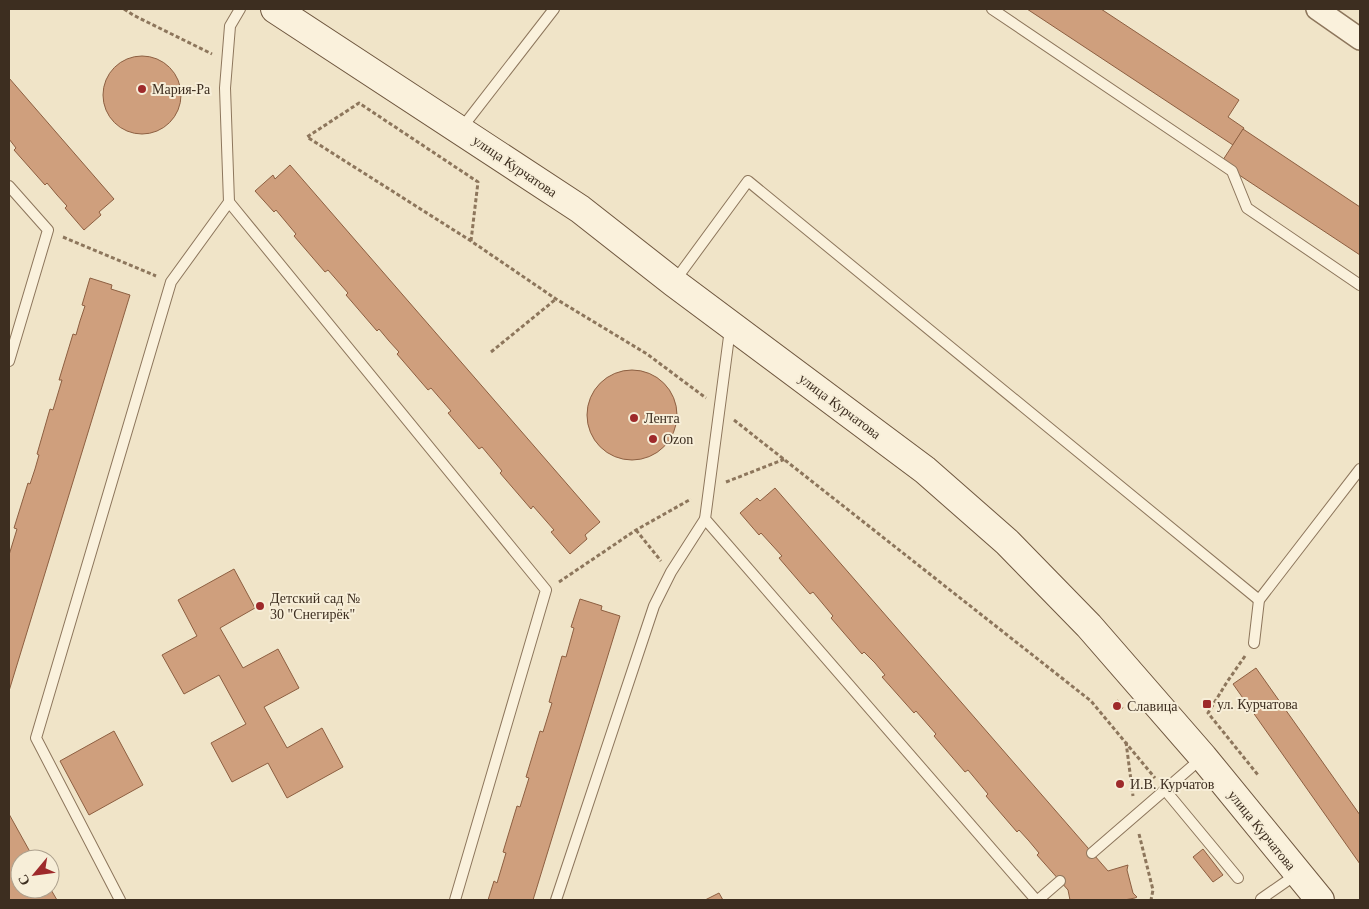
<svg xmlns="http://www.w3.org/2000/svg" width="1369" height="909" font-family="'Times New Roman',serif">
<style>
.building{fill:#cf9f7d;stroke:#8d5f41}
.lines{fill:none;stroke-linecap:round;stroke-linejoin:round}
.service-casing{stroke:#8d765c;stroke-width:12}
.minor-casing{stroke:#8d765c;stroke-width:24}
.secondary-casing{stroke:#6f573f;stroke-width:30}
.path{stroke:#8d765c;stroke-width:3;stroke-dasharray:4 2.5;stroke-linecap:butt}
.service{stroke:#faf1dc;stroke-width:10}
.minor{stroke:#faf1dc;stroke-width:21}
.secondary{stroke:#faf1dc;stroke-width:28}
.poi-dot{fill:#9e2a2b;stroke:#f7eed8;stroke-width:2}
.labels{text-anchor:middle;stroke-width:4;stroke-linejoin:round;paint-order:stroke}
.poi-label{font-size:14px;fill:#3d2e20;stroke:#f7eed8;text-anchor:start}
.street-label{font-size:14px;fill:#3d2e20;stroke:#f7eed8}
</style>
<rect width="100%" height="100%" fill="#f0e4c8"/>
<!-- building -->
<g class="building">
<polygon points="1027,9 1101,9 1239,100 1228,117 1244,128 1233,145"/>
<circle cx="142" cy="95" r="39"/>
<polygon points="9,78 114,199 99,212 101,215 84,230 65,208 67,206 57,195 47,183 45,185 14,150 16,148 9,139"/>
<polygon points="1243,129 1360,207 1360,255 1221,163"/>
<polygon points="290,165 600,522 585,535 587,539 570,554 551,532 554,530 533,506 531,509 500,473 502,471 482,447 479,449 448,413 451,411 431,388 428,390 397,354 399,352 389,341 379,329 377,331 346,295 348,293 328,270 325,272 294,236 296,234 276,210 274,212 255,191 273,175 275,179"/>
<polygon points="90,278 112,285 111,289 130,295 9,691 9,555 17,529 14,528 28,483 30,484 35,469 39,455 37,454 50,409 53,410 62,380 59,380 73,334 76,335 80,321 85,306 82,305"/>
<circle cx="632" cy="415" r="45"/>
<polygon points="775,488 1108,871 1128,865 1127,870 1133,893 1137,897 1135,898 1124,900 1070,900 1068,890 1037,855 1039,853 1029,841 1019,830 1017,832 986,796 988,794 968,770 965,772 934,736 936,734 916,711 914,713 882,677 885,675 875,663 864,652 862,654 831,618 833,616 813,592 810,594 779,558 782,556 761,533 759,535 740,513 757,498 760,501"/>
<polygon points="234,569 255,608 220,628 243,668 278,649 299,688 264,707 287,748 322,728 343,767 287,798 268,763 232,782 211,743 246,724 219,675 184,694 162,655 197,636 178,600"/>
<polygon points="580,599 602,606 601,610 620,616 533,900 488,900 494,881 497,883 506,853 503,852 517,806 520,807 529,778 526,777 540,731 543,732 552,703 549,702 562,656 566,657 574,628 571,627"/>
<polygon points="1256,668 1360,815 1360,864 1233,684"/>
<polygon points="1118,700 1123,708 1117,711 1112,703"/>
<polygon points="114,731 143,785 89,815 60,761"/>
<polygon points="9,814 34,859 20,859 20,889 50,888 57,900 9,900"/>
<polygon points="1203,849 1223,875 1213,882 1193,857"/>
<polygon points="719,893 723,900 705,900"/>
</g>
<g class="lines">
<defs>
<g id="service">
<polyline points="992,9 1232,171 1247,208 1360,285"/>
<polyline points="461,129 554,9"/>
<polyline points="9,186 48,230 9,361"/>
<polyline points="229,202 546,590 455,900"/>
<polyline points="674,282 748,181 1259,600"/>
<polyline points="730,329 705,519 1036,900"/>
<polyline points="1254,643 1259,600 1360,469"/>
<polyline points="1165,790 1238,878"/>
<polyline points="1092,853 1203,757"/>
<polyline points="1261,899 1297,874"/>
<polyline points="120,900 36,738 171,282 229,202 225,88 230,26 240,9"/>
<polyline points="556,900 654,606 671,572 705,519"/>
<polyline points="1038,900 1060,881"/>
</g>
<polyline id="minor" points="1317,9 1360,39"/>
<polyline id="secondary" points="275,9 580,209 673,282 925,470 1007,542 1089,626 1203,757 1320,900"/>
</defs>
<!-- service casing -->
<use href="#service" class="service-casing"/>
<!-- minor casing -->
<use href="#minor" class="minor-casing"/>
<!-- secondary casing -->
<use href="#secondary" class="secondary-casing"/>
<!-- path -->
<g class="path">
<polyline points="124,9 133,15 212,54"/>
<polyline points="63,237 156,276"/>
<polyline points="471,241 478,182 359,103 307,137 471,241 556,299 647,354 706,398"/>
<polyline points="491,352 556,299"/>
<polyline points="734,420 1091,701 1155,778"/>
<polyline points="726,482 785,459"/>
<polyline points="636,530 661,561"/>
<polyline points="559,582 636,530 691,499"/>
<polyline points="1245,656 1227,682 1208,713 1258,775"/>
<polyline points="1126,742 1133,796"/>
<polyline points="1139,834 1153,890 1151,900"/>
</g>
<!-- service -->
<use href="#service" class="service"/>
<!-- minor -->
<use href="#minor" class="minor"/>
<!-- secondary -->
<use href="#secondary" class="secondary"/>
</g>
<!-- markers -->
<g class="poi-dot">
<circle cx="142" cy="89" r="5"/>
<circle cx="634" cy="418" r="5"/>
<circle cx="653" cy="439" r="5"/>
<circle cx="260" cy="606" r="5"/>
<rect x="1202" y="699" width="10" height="10" rx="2.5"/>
<circle cx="1117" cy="706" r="5"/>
<circle cx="1120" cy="784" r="5"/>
</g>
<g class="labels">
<!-- poi labels -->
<g class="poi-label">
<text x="152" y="94">Мария-Ра</text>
<text x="644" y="423">Лента</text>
<text x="663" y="444">Ozon</text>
<text x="270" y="603">Детский сад №<tspan x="270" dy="16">30 "Снегирёк"</tspan></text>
<text x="1217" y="709">ул. Курчатова</text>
<text x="1127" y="711">Славица</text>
<text x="1130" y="789">И.В. Курчатов</text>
</g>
<!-- street labels -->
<g class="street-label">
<text transform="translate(515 166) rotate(34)" y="5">улица Курчатова</text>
<text transform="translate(840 406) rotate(37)" y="5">улица Курчатова</text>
<text transform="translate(1262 830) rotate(51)" y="5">улица Курчатова</text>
</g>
</g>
<!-- border -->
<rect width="1369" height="909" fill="none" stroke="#3d2e20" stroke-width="20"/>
<!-- north arrow -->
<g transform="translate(35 874) rotate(241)"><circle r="24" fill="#f7eed8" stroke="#ada18e"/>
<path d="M0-4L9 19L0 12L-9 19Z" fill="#9e2a2b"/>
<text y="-8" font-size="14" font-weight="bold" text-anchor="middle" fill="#3d2e20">С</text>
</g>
</svg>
